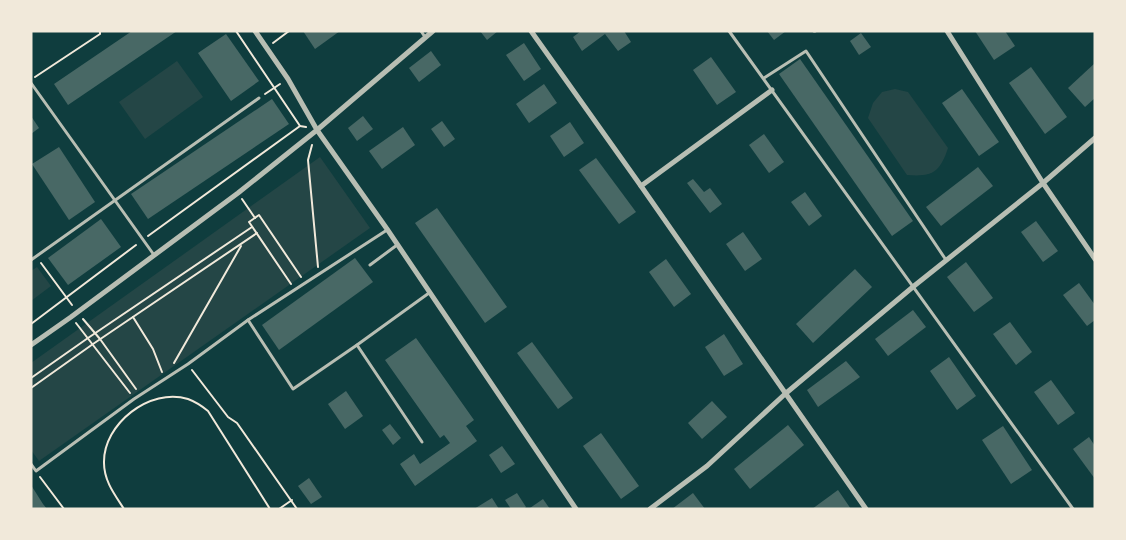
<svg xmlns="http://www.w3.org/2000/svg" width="1126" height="540" font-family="'Golos Text',sans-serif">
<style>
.green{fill:#244646}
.building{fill:#486865}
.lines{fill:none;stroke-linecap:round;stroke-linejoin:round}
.path{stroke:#f1e9da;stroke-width:2}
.service{stroke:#b8beb3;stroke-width:3}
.minor{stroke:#b8beb3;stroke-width:5}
</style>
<rect width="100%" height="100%" fill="#0f3d3e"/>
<!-- green -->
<g class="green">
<polygon points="177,61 203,97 145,139 119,102"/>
<path d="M 895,89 L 908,92 L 948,148 C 940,172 933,177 907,175 L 868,118 L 873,103 L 882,92 Z"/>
<polygon points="320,157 370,228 39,461 31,450 31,363"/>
<polygon points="37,267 51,286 31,301 31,271"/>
</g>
<!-- building -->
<g class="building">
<polygon points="132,31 177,31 68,105 54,84"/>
<polygon points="303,31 340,31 315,49"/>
<polygon points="480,31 498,31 487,40"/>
<polygon points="581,31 624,31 631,42 618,51 605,34 582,51 573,37"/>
<polygon points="767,31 786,31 774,40"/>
<polygon points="975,31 1005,31 1015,46 994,60"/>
<polygon points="861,33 871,47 859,55 850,41"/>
<polygon points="226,34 259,81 231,101 198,53"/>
<polygon points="524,43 541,69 524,81 506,55"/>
<polygon points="431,51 441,65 419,82 409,68"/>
<polygon points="711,57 736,92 717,105 693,70"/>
<polygon points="800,59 913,221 892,236 779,74"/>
<polygon points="1095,63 1095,98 1085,107 1068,88"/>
<polygon points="1031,67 1067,117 1045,134 1009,83"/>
<polygon points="544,84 557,103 529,123 516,104"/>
<polygon points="962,89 999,142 979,156 942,103"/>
<polygon points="272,99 289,124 148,219 131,194"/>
<polygon points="31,116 39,128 31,134"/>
<polygon points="363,116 373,129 357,141 348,128"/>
<polygon points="442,121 455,139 444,147 431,129"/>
<polygon points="570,122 584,143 564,157 550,136"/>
<polygon points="403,127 415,145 382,169 369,151"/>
<polygon points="764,134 784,162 769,173 749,145"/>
<polygon points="59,147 95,202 69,220 32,164"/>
<polygon points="596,158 636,212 619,224 579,170"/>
<polygon points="978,167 993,186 941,226 926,207"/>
<polygon points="693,179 704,192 710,188 722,204 710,213 687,183"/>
<polygon points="805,192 822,216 809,226 791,202"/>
<polygon points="437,208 507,307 485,323 415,223"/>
<polygon points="101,219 121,247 68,285 48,258"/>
<polygon points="1036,221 1058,251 1043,262 1021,232"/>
<polygon points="743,232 762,259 745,271 726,244"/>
<polygon points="355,258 373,282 279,350 262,325"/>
<polygon points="666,259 691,294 674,307 649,272"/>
<polygon points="966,262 993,298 974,312 947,277"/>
<polygon points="855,269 872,287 813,343 796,324"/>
<polygon points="1079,283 1095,305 1095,320 1087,326 1063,295"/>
<polygon points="913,310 926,327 888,356 875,339"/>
<polygon points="1010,322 1032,352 1016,365 993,334"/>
<polygon points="724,334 743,364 724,376 705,347"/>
<polygon points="416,338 474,420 466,426 477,441 415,486 400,464 414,454 420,464 450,443 444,435 440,438 385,360"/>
<polygon points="532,342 573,398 558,409 517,353"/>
<polygon points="949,357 976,396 957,410 930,371"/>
<polygon points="846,361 860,377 818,407 807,390"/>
<polygon points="1051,380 1075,413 1058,425 1034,392"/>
<polygon points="346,391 363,416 345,429 328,404"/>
<polygon points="712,401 727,417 702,439 688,423"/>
<polygon points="390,424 401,438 393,445 382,430"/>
<polygon points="788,425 804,445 750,489 734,469"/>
<polygon points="1003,426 1032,470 1011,484 982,440"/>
<polygon points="601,433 639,486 621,499 583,446"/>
<polygon points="1089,437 1095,446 1095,479 1073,449"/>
<polygon points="502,446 515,464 501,473 489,455"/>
<polygon points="309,478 322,497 311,504 298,486"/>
<polygon points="31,485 43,504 47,509 31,509"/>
<polygon points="838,490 851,509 812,509"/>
<polygon points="517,493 526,507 524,509 511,509 505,500"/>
<polygon points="693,493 705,509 672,509"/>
<polygon points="492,498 499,509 474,509"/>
<polygon points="543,499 550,509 531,509 530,508"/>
</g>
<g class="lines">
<!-- path -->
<g class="path">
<polyline points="236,31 300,126 306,127"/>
<polyline points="273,43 289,31"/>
<polyline points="35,77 100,34 100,31"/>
<polyline points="265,94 280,84"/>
<polyline points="312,145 308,160 318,267"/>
<polyline points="242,199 255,218"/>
<polyline points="148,236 300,126"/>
<polyline points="41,263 72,305"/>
<polyline points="291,284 249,222 259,215 301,277"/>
<polyline points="133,317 153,349 162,372"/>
<polyline points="83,319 100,339 136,389"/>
<polyline points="76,323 130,393"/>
<polyline points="31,324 136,245"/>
<polyline points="174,363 241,246"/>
<polyline points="192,370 228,417 237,423 297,509"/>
<polyline points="31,378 88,338 252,227"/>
<polyline points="31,388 93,344 257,233"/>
<polyline points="40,477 64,509"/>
<path d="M 124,509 C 115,495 104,481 104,463 C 103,424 150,387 188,399 C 196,402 202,406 208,411 L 270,509"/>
<polyline points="279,509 292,500"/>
</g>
<!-- service -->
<g class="service">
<polyline points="421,31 425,37"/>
<polyline points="729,31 1073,509"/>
<polyline points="814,31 815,31"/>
<polyline points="764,78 806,51 946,260"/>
<polyline points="31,83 154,255"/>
<polyline points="31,260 259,98"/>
<polyline points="370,265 397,245"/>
<polyline points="248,320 293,389 357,345 429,293"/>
<polyline points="357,345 422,442"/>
<polyline points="31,464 36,471 134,399 188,364 248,320 387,230"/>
</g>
<!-- minor -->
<g class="minor">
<polyline points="255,31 288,79 317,130 387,229 576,509"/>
<polyline points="531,31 641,186 866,509"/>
<polyline points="947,31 1043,183 1095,259"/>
<polyline points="641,186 772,90"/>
<polyline points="31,345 71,317 238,193 317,130 433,31"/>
<polyline points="650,509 707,466 785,394 914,286 1043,183 1095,138"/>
</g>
</g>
<!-- border -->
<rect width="1126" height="540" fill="none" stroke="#f1e9da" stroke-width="65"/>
</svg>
